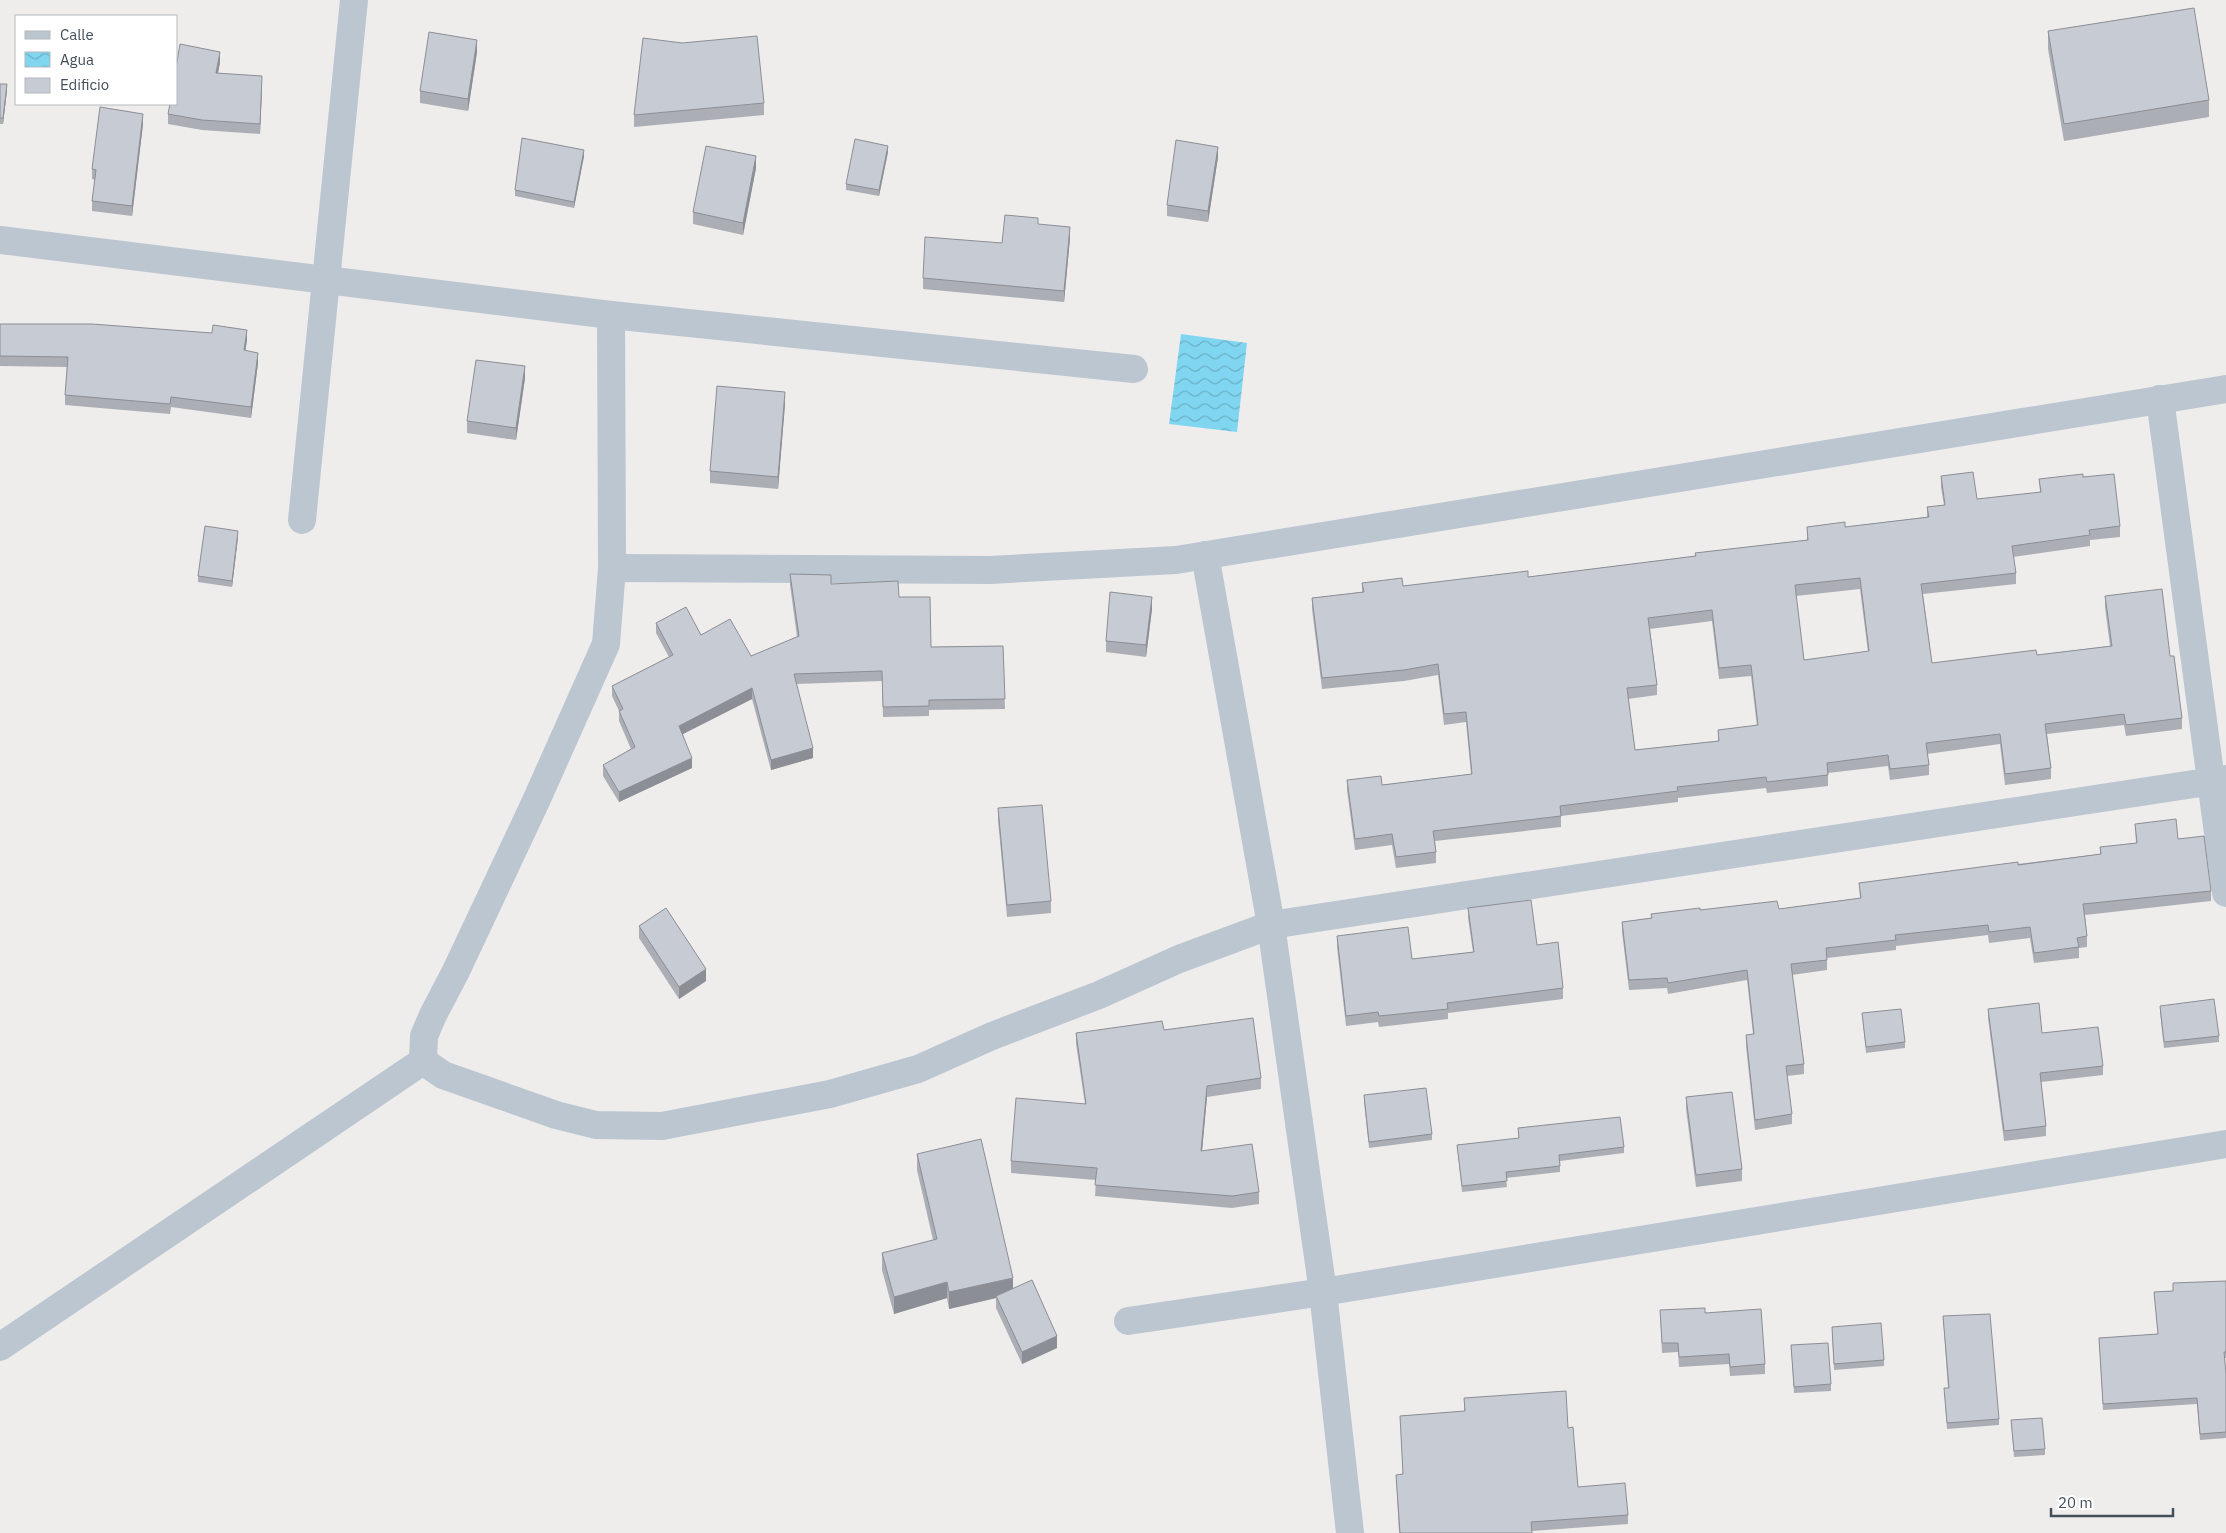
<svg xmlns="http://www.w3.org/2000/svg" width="2226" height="1533" font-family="'IBM Plex Sans',sans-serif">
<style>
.water{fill:url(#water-waves)}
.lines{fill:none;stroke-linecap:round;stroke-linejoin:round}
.street{stroke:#bbc6d0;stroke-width:28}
.wall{fill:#abafb5;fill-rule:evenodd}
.shaded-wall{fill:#8b8e94}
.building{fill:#c7cbd3;stroke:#8b8e94;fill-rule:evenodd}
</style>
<defs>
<pattern id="water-waves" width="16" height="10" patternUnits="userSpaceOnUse" patternTransform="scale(1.25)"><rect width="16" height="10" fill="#80d6f1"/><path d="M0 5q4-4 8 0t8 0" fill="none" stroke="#6ab0c6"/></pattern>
</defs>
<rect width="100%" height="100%" fill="#efecec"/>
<!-- water -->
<polygon class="water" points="1181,334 1247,343 1237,432 1169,424"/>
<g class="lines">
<!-- street -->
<g class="street">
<polyline points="0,240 611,315 1134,369"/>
<polyline points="611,315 612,568 606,644 536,801 456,971 433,1015 424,1036 423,1061 443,1075 556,1115 596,1125 662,1126 830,1094 918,1069 992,1036 1099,995 1179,959 1271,925 2226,779"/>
<polyline points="2160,399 2226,893"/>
<polyline points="302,520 354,0"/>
<polyline points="1205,555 1271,925 1323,1292 1350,1533"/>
<polyline points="612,568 990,570 1176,560 2226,389"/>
<polyline points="1128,1321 1323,1292 2226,1144"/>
<polyline points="0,1347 423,1061"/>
</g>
</g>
<!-- wall -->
<g class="wall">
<polygon points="2048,31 2209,100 2209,117 2064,141 2048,49"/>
<polygon points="477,52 468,111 420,103 420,91"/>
<polygon points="220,62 218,73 262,86 260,134 202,130 168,124 168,114"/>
<polygon points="0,84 7,90 3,124 0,124"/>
<polygon points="764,103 764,115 634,127 634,115"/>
<polygon points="143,124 132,216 92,211 92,201 95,180 92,179 92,169"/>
<polygon points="888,152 879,196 846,190 846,184"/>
<polygon points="584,156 574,208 515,196 515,190"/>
<polygon points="1218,157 1208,222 1167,216 1167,205"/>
<polygon points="756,168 743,235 693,224 693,212"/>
<polygon points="1038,224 1070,238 1064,302 923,289 923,278 1002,243"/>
<polygon points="0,324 247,340 245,351 258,363 251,418 171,407 170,414 65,405 65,395 67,367 0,366"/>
<polygon points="525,378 516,440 467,433 467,421"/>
<polygon points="785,404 778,489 710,483 710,471"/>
<path d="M 1941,476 L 1977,499 L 2040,492 L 2039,479 L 2083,477 L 2120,526 L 2120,537 L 2090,540 L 2090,546 L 2013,557 L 2016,573 L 2016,584 L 1923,594 L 1932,663 L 2037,655 L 2110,646 L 2105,607 L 2105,596 L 2170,656 L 2182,718 L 2182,729 L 2126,736 L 2124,725 L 2047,734 L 2051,768 L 2051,779 L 2005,785 L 2000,744 L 1927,754 L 1929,765 L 1929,775 L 1890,780 L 1888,766 L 1828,773 L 1828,786 L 1767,793 L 1766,788 L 1678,798 L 1678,802 L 1561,816 L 1561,827 L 1435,841 L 1436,852 L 1436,863 L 1396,868 L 1392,845 L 1355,850 L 1347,790 L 1347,780 L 1382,785 L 1471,774 L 1466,722 L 1444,725 L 1438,675 L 1404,681 L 1322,689 L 1312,609 L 1312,598 L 1362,592 L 1362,583 L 1403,586 L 1528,577 L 1695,556 L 1695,553 L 1807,540 L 1807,527 L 1845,527 L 1927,517 L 1927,507 L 1944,505 L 1941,487 ZM 1860,589 L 1868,652 L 1804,660 L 1796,596 ZM 1712,621 L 1719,679 L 1751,676 L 1757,726 L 1718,730 L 1718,741 L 1635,750 L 1628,699 L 1657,695 L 1657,685 L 1650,629 Z"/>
<polygon points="238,537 232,587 198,582 198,576"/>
<polygon points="790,574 831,584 899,597 931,647 1003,646 1005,709 929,710 929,716 883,717 882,681 796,684 813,758 771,770 752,699 683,734 692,768 619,802 603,776 603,765 631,749 619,721 619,711 612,696 612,686 669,657 656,633 656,623 701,635 751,656 797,637 790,585"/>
<polygon points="1152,609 1146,657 1106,652 1106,641"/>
<polygon points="998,808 1051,901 1051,913 1007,917 998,820"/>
<polygon points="2135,824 2178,839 2211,891 2211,901 2085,915 2087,936 2087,947 2079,948 2079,958 2034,963 2030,938 1989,943 1988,935 1896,946 1896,950 1827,958 1827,970 1792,975 1804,1064 1804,1074 1787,1076 1792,1114 1792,1124 1755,1130 1746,1046 1746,1035 1753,1034 1747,980 1668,994 1667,988 1629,990 1622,932 1622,922 1651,918 1651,914 1700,910 1779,909 1860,898 1859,883 2100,854 2100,847 2136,843"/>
<polygon points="1468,908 1537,945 1563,988 1563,999 1448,1013 1448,1019 1379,1027 1378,1022 1346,1026 1337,947 1337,936 1412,959 1473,952 1468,918"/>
<polygon points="639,926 706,981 679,999 639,938"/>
<polygon points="2160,1006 2219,1036 2219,1042 2164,1048 2160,1012"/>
<polygon points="1988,1009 2042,1033 2103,1066 2103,1075 2041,1082 2046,1126 2046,1136 2004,1141 1988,1018"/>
<polygon points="1862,1013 1905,1042 1905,1048 1866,1053"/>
<polygon points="1164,1030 1261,1078 1261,1089 1207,1097 1202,1151 1259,1192 1259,1204 1232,1208 1095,1196 1096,1180 1011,1173 1011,1161 1085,1104 1076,1044 1076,1033"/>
<polygon points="1364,1095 1432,1134 1432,1140 1369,1148 1364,1102"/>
<polygon points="1686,1097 1742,1169 1742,1181 1696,1187 1686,1109"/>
<polygon points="1518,1128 1624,1147 1624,1153 1560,1161 1560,1172 1506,1178 1507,1187 1462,1192 1457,1145 1519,1139"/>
<polygon points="917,1154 1013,1288 1057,1348 1022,1364 996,1308 996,1298 949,1309 947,1298 894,1314 882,1270 882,1253 933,1240 917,1170"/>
<polygon points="2226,1281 2226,1358 2224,1358 2226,1375 2226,1438 2200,1440 2197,1404 2103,1410 2099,1338 2158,1334 2154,1292 2173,1291"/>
<polygon points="1660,1310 1705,1313 1765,1364 1765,1374 1730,1376 1729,1364 1679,1367 1678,1352 1662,1353"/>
<polygon points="1943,1316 1999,1419 1999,1425 1947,1429 1944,1388 1948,1388"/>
<polygon points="1832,1333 1884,1360 1884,1366 1834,1370"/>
<polygon points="1791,1345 1831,1384 1831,1391 1794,1393"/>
<polygon points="1464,1398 1568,1428 1578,1487 1628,1515 1628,1524 1532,1531 1532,1533 1399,1533 1396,1475 1403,1475 1400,1416 1464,1411"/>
<polygon points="2011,1420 2045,1449 2045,1455 2014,1457"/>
</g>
<!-- shaded-wall -->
<g class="shaded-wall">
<polygon points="477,40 477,52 468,111 468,99"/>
<polygon points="220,52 220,62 216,83 216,73"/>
<polygon points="262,76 262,86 260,134 260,124"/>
<polygon points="7,84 7,90 3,124 3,118"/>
<polygon points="143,114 143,124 132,216 132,206"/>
<polygon points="888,146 888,152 879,196 879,190"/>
<polygon points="1218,147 1218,157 1208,222 1208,211"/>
<polygon points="584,150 584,156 574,208 574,202"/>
<polygon points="756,156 756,168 743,235 743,223"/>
<polygon points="1070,227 1070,238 1064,302 1064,291"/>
<polygon points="247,330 247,340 244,361 244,350"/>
<polygon points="258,353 258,363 251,418 251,407"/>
<polygon points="525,366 525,378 516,440 516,428"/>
<polygon points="785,392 785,404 778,489 778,477"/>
<polygon points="238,531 238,537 232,587 232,581"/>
<polygon points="1152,597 1152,609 1146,657 1146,645"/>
<polygon points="752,688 752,699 679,736 679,726"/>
<polygon points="813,748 813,758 771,770 771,760"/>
<polygon points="692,758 692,768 619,802 619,792"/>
<polygon points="706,969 706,981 679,999 679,987"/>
<polygon points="1207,1086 1207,1097 1201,1162 1201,1151"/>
<polygon points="1013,1278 1013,1294 996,1296 996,1298 949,1309 949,1292"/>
<polygon points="947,1282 947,1298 894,1314 894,1297"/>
<polygon points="1057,1336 1057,1348 1022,1364 1022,1352"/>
</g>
<!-- building -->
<g class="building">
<polygon points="2194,8 2209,100 2064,124 2048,31"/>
<polygon points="429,32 477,40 468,99 420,91"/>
<polygon points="757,36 764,103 634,115 643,38 682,43"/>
<polygon points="180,44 220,52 216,73 262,76 260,124 202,120 168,114 170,104 176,104 176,68"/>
<polygon points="0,84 7,84 3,118 0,118"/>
<polygon points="100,107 143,114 132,206 92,201 96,170 92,169"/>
<polygon points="522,138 584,150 574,202 515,190"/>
<polygon points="855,139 888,146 879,190 846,184"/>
<polygon points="1176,140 1218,147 1208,211 1167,205"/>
<polygon points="706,146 756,156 743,223 693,212"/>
<polygon points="1005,215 1038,218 1038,224 1070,227 1064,291 923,278 925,237 1002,243"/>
<polygon points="0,324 92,324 212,333 213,325 247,330 244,350 258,353 251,407 171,397 170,404 65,395 68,357 0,356"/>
<polygon points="476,360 525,366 516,428 467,421"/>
<polygon points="717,386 785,392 778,477 710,471"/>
<path d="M 1973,472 L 1977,499 L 2041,492 L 2039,479 L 2083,474 L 2083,477 L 2114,474 L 2120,526 L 2089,530 L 2090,535 L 2012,546 L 2016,573 L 1921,584 L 1932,663 L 2036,650 L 2037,655 L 2112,646 L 2105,596 L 2162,589 L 2170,656 L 2174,656 L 2182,718 L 2126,725 L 2124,714 L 2045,724 L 2051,768 L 2005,774 L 2000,734 L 1926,743 L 1929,765 L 1890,769 L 1888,755 L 1827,763 L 1828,775 L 1767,782 L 1766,777 L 1677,787 L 1678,791 L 1560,806 L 1561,816 L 1433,831 L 1436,852 L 1396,857 L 1392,834 L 1355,839 L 1347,780 L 1381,776 L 1382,785 L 1472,774 L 1466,712 L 1444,714 L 1438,664 L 1404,670 L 1322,678 L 1312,598 L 1364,592 L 1362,583 L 1402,578 L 1403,586 L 1528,571 L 1528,577 L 1696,556 L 1695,553 L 1808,540 L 1807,527 L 1845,522 L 1845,527 L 1929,517 L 1927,507 L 1945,505 L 1941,476 ZM 1860,578 L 1869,651 L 1804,660 L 1795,585 ZM 1712,610 L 1719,668 L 1751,665 L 1758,725 L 1718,730 L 1719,741 L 1635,750 L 1627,688 L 1657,685 L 1648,618 Z"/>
<polygon points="205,526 238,531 232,581 198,576"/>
<polygon points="790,574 831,575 831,584 898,581 899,597 930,597 931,647 1003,646 1005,699 929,700 929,706 883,707 882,671 794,674 813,748 771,760 752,688 679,726 692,758 619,792 603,765 635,747 619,711 623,709 612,686 673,655 656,623 686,607 701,635 730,619 751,656 799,636"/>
<polygon points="1110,592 1152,597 1146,645 1106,641"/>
<polygon points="1042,805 1051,901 1007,905 998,808"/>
<polygon points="2176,819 2178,839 2204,836 2211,891 2083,904 2087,936 2077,938 2079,947 2034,953 2030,927 1989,932 1988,925 1895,935 1896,940 1826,948 1827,960 1791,964 1804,1064 1786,1066 1792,1114 1755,1120 1746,1035 1754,1034 1747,970 1668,983 1667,978 1629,980 1622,922 1652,918 1651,914 1700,908 1700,910 1777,901 1779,909 1861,898 1859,883 2018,862 2018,865 2101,854 2100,847 2137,843 2135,824"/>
<polygon points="1531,900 1537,945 1558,942 1563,988 1447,1003 1448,1009 1379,1016 1378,1012 1346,1016 1337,936 1408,927 1412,959 1474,952 1468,908"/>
<polygon points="666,908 706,969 679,987 639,926"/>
<polygon points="2214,999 2219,1036 2164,1042 2160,1006"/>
<polygon points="2039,1003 2042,1033 2098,1027 2103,1066 2040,1073 2046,1126 2004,1131 1988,1009"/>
<polygon points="1901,1009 1905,1042 1866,1047 1862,1013"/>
<polygon points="1253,1018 1261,1078 1207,1086 1201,1151 1252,1144 1259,1192 1232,1196 1095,1185 1097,1168 1011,1161 1016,1098 1086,1104 1076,1033 1162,1021 1164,1030"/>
<polygon points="1426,1088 1432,1134 1369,1142 1364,1095"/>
<polygon points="1732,1092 1742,1169 1696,1175 1686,1097"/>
<polygon points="1620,1117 1624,1147 1559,1155 1560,1166 1506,1172 1507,1181 1462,1186 1457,1145 1519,1138 1518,1128"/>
<polygon points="981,1139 1013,1278 949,1292 947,1282 894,1297 882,1253 937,1239 917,1154"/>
<polygon points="1032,1280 1057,1336 1022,1352 996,1296"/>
<polygon points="2226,1281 2226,1352 2224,1352 2226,1374 2226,1432 2200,1434 2197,1398 2103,1404 2099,1338 2158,1334 2154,1292 2173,1291 2173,1283"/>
<polygon points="1705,1308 1705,1313 1761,1309 1765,1364 1730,1367 1729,1354 1679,1357 1678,1343 1662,1343 1660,1310"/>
<polygon points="1990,1314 1999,1419 1947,1423 1944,1388 1949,1388 1943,1316"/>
<polygon points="1881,1323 1884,1360 1834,1364 1832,1327"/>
<polygon points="1828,1343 1831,1384 1794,1387 1791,1345"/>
<polygon points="1566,1391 1568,1428 1573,1427 1578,1487 1625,1483 1628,1515 1531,1522 1532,1533 1400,1533 1396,1475 1403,1474 1400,1416 1465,1411 1464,1398"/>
<polygon points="2042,1418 2045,1449 2014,1451 2011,1420"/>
</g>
<!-- legend -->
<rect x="15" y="15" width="162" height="90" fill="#ffffff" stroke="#b4b9bd"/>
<rect x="25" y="31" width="25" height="8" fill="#bbc6d0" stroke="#b4b9bd"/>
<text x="60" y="40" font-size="15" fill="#434f5a">Calle</text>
<rect x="25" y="52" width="25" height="15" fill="url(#water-waves)" stroke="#b4b9bd"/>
<text x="60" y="65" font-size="15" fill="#434f5a">Agua</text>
<rect x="25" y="78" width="25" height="15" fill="#c7cbd3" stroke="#b4b9bd"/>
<text x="60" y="90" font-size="15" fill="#434f5a">Edificio</text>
<!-- scale -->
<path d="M2051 1508v8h122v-8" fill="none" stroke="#434f5a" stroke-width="2.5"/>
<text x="2058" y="1508" font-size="15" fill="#434f5a" stroke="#ffffff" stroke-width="4" paint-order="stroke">20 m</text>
</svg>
